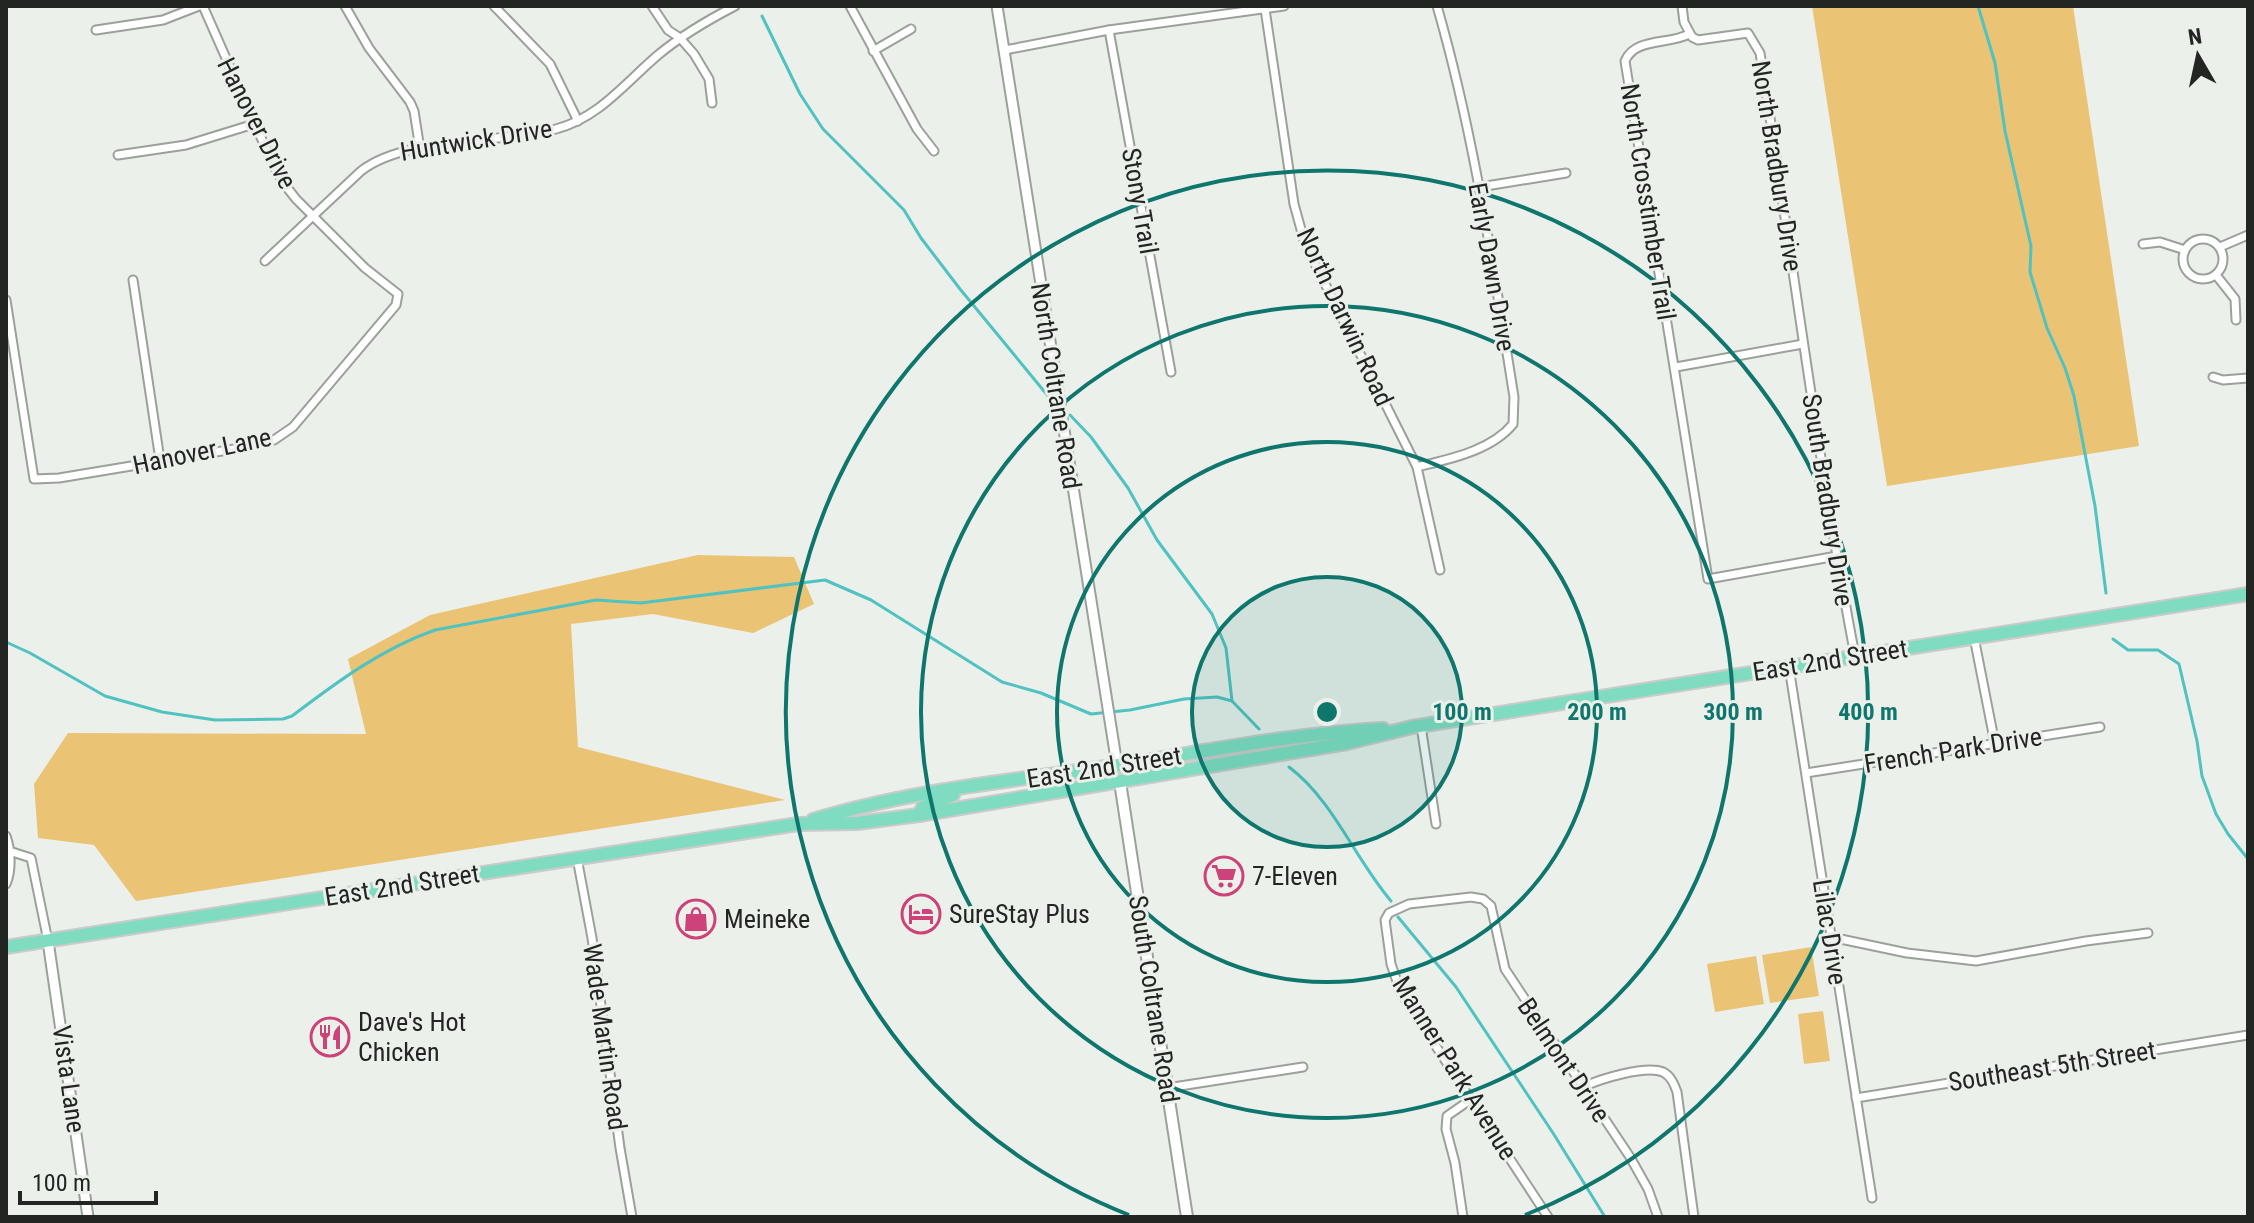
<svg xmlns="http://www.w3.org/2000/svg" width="2254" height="1223" font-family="'Roboto Condensed',sans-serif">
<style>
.green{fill:#ebc375}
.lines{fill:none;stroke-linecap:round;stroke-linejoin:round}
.stream{stroke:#4fc2c1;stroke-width:3}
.minor-casing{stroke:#9ba09a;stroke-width:11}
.tertiary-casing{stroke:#9ba09a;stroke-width:13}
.secondary-casing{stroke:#9ba09a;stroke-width:14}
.primary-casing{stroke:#cacbca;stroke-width:16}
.minor{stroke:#fff;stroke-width:7}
.tertiary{stroke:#fff;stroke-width:9}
.secondary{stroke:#fff;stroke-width:10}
.primary{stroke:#7fdcc0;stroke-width:12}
.ring{fill:none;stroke:#0f766e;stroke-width:4}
.labels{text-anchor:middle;stroke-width:6;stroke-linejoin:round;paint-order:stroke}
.street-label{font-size:26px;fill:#232523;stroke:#ebf0ea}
.poi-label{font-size:26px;fill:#232523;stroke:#ebf0ea;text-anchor:start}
.centre{fill:#0f766e;stroke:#ebf0ea;stroke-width:4}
.ring-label{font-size:24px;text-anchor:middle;font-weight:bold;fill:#0f766e;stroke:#ebf0ea;stroke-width:6;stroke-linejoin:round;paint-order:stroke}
</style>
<rect width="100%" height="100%" fill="#ebf0ea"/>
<!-- green -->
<g class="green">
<polygon points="1812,6 2073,6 2139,446 1887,486"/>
<polygon points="698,555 794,557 814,604 753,633 653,614 571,624 578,747 785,800 136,901 94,845 38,838 34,784 68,733 366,734 348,659 430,615"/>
<polygon points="1811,947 1819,996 1770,1003 1762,955"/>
<polygon points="1756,956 1764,1004 1715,1012 1707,964"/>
<polygon points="1823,1011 1830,1061 1804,1064 1798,1014"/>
</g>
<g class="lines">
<!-- stream -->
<g class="stream">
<polyline points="1978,6 1995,63 2005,131 2031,246 2030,272 2047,328 2065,368 2074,396 2095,506 2106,593"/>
<polyline points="762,16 800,94 823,129 904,210 921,238 960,289 1053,402"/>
<polyline points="1070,415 1091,437 1128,488 1157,540 1212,614 1226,648 1232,701"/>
<polyline points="2113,639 2128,650 2158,650 2179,664 2197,741 2202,776 2216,814 2228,834 2248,859"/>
<path d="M 6,642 L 30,653 L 105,696 L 162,712 L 215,720 L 283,719 L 292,716 C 337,682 381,649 435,630 L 596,600 L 641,603 L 825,580 L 871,600 L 1002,682 L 1041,693 L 1091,714 L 1130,710 L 1184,699 L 1217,697 L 1232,701 L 1259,729"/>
<path d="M 1289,767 C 1333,800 1355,859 1391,901"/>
<polyline points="1398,917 1456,987 1553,1133 1605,1217"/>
</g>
<defs>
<g id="minor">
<polyline points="345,6 369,48 410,102 414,111 420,149"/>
<polyline points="494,6 550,64 578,121"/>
<polyline points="652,6 668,30 680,38 694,54 709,79 712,103"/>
<polyline points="850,6 917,129 934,151"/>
<path d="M 1682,6 L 1684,22 L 1692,37 L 1698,40 L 1748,33 L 1760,53 C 1792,254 1817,456 1855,656"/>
<polyline points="1265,9 1294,204 1305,244 1417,467 1440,570"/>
<polyline points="96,30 163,20 199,6"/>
<polyline points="1109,30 1171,372"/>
<path d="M 1689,34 C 1670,45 1635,37 1625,61 L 1708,579 L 1837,556"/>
<polyline points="1005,50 1109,30 1284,6"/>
<polyline points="873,51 911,29"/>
<polyline points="118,155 186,145 254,124"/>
<polyline points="1480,187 1566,173"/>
<circle cx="2203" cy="259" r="20"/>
<polyline points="2143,244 2160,242 2185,250"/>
<polyline points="2220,247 2248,235"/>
<path d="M 265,261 L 361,171 C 406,136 499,144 556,129 C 600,117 625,83 658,55 C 682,35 708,20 735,6"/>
<polyline points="2216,275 2235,299 2236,320"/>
<polyline points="133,280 160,460"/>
<polyline points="6,300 34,479 59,478 240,448 274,440 293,427 396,305 398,294 365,268 296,199 285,185 274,167 203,6"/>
<polyline points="1676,367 1803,344"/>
<polyline points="2213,377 2223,380 2248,378"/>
<path d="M 1417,467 C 1449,459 1491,451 1513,424 L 1514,397 C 1493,266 1474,134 1437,6"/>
<polyline points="1974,637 1995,744"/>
<polyline points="1789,667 1872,1198"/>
<polyline points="1421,726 1436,824"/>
<polyline points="1806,773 2100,727"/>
<path d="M 6,836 C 11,849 12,871 6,884"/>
<polyline points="6,850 31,858 48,941"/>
<polyline points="577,858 592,938 620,1148 632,1217"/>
<polyline points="1831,937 1907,953 1976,961 2086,941 2148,933"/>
<path d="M 1583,1087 C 1600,1079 1645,1065 1663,1072 C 1671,1076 1674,1084 1677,1092 L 1694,1217"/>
<polyline points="1167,1088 1303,1067"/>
<polyline points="1856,1098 2248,1035"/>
<polyline points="1463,1217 1455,1163 1446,1129 1447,1116 1470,1100"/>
<polyline points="1548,1217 1401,993 1391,964 1385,920 1389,913 1409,904 1471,897 1483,899 1491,906 1505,969 1630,1157 1648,1189 1658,1217"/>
</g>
<g id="tertiary">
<polyline points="997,6 1117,765"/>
<polyline points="48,941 88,1217"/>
</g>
<polyline id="secondary" points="1120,782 1187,1217"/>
<g id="primary">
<polyline points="919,815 923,807 953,795"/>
<path d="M 813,820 C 907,791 1008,781 1106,767 C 1198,753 1289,734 1383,729"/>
<polyline points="6,947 798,824 857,823 919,815 1347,743 1412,727 2248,594"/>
</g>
</defs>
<!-- minor casing -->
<use href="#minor" class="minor-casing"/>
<!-- tertiary casing -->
<use href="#tertiary" class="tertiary-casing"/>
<!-- secondary casing -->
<use href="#secondary" class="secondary-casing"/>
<!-- primary casing -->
<use href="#primary" class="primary-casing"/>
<!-- minor -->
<use href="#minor" class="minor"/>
<!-- tertiary -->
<use href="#tertiary" class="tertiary"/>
<!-- secondary -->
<use href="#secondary" class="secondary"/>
<!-- primary -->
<use href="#primary" class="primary"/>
</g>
<!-- distance rings -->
<circle cx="1327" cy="712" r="135" fill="#0f766e" fill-opacity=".12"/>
<g class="ring">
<circle cx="1327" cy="712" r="135"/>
<circle cx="1327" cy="712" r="270"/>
<circle cx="1327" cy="712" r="406"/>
<path d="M1129 1215A541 541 0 1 1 1525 1215"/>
</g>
<!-- icons -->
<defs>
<symbol id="supermarket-ring" viewBox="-11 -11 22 22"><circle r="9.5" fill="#ebf0ea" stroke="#cd4279" stroke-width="1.5"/><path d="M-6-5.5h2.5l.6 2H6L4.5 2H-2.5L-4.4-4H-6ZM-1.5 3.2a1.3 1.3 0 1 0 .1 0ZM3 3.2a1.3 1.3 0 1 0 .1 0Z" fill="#cd4279"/></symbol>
<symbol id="hotel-ring" viewBox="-11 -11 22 22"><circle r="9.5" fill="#ebf0ea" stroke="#cd4279" stroke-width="1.5"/><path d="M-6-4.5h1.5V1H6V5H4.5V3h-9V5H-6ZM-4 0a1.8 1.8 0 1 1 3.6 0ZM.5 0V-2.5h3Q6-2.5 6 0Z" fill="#cd4279"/></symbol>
<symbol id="shop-ring" viewBox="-11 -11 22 22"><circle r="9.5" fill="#ebf0ea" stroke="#cd4279" stroke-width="1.5"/><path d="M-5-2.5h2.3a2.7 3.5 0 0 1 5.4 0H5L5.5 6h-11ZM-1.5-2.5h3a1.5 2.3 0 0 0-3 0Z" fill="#cd4279"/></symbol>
<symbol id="restaurant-ring" viewBox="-11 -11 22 22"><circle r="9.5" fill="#ebf0ea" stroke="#cd4279" stroke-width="1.5"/><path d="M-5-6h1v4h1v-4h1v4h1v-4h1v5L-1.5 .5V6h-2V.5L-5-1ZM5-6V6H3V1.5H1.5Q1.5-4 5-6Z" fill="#cd4279"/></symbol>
</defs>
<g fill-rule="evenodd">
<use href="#supermarket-ring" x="1202" y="854" width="44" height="44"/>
<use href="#hotel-ring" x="899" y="892" width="44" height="44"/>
<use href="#shop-ring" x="674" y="897" width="44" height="44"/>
<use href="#restaurant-ring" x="308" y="1015" width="44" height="44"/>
</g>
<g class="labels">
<!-- street labels -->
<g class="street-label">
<text transform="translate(257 123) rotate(63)" y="9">Hanover Drive</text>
<text transform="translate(476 140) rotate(-9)" y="9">Huntwick Drive</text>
<text transform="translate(1777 166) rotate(81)" y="9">North Bradbury Drive</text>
<text transform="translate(1140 201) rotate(80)" y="9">Stony Trail</text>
<text transform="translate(1648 202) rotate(81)" y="9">North Crosstimber Trail</text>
<text transform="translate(1492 267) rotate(80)" y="9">Early Dawn Drive</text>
<text transform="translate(1345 317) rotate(65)" y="9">North Darwin Road</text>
<text transform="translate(1056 386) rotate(81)" y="9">North Coltrane Road</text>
<text transform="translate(202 451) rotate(-12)" y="9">Hanover Lane</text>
<text transform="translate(1828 500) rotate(81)" y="9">South Bradbury Drive</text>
<text transform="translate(1830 660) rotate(-9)" y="9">East 2nd Street</text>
<text transform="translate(1953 750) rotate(-9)" y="9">French Park Drive</text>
<text transform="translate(1104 767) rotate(-9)" y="9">East 2nd Street</text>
<text transform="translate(402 885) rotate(-9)" y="9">East 2nd Street</text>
<text transform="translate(1830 932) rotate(81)" y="9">Lilac Drive</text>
<text transform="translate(1154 999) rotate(81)" y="9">South Coltrane Road</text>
<text transform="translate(605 1037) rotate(82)" y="9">Wade Martin Road</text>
<text transform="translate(1564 1060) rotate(56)" y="9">Belmont Drive</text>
<text transform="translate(2052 1066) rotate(-9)" y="9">Southeast 5th Street</text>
<text transform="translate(1455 1068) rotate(58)" y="9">Manner Park Avenue</text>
<text transform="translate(69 1079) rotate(82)" y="9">Vista Lane</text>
</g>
<!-- poi labels -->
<g class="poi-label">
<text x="1252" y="885">7-Eleven</text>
<text x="949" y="923">SureStay Plus</text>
<text x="724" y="928">Meineke</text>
<text x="358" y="1031">Dave's Hot<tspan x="358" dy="30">Chicken</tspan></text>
</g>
</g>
<circle cx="1327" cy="712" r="12" class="centre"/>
<g class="ring-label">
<text x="1462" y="720">100 m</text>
<text x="1597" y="720">200 m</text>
<text x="1733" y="720">300 m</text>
<text x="1868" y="720">400 m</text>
</g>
<!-- border -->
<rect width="2254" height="1223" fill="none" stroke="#232523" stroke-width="16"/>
<!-- north arrow -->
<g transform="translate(2198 56) rotate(351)" stroke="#ebf0ea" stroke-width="6" paint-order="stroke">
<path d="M0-6L14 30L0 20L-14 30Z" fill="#232523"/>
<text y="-12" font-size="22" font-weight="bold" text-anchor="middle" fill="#232523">N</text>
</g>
<!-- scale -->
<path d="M20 1191v12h136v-12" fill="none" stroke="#232523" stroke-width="4"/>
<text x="32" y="1191" font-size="24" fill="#232523" stroke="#ebf0ea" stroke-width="6" paint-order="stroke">100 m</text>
</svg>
